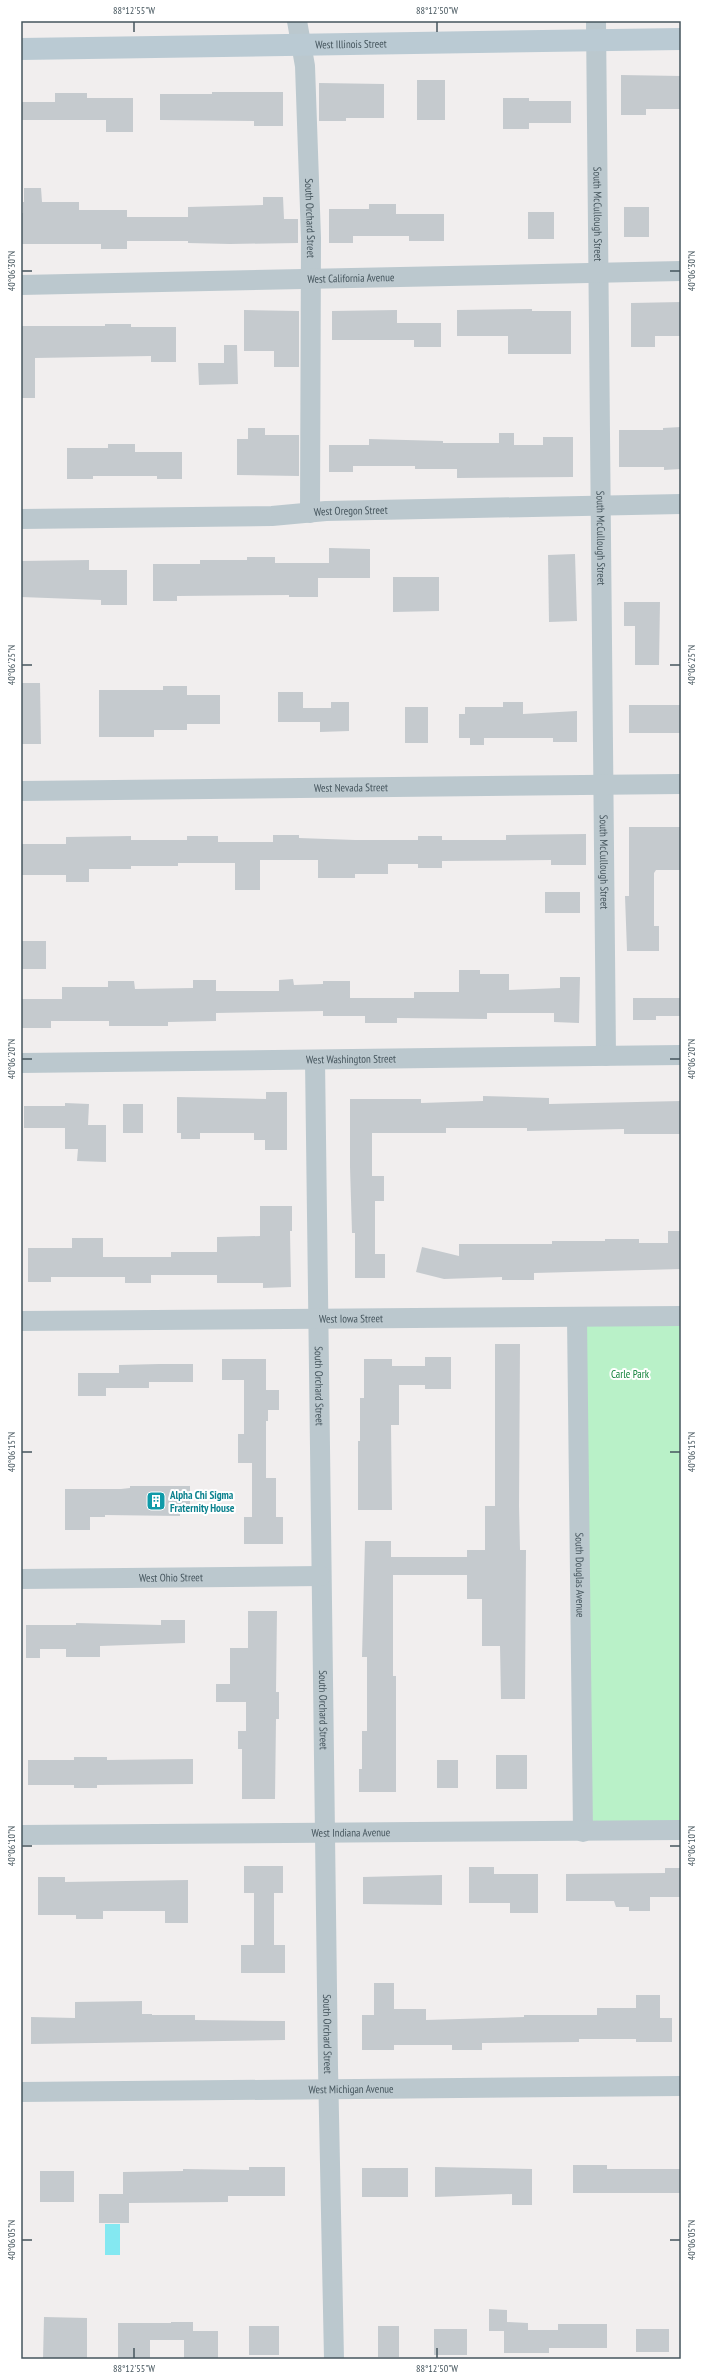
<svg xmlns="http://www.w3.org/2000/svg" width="702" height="2380" font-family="'PT Sans Narrow',sans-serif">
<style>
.green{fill:#b9f1c8}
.water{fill:#84e8f1}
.building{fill:#c5cace}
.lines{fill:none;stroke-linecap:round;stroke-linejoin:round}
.street{stroke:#bbc8ce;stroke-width:20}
.secondary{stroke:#bacad3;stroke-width:22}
.ticks{fill:none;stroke:#45555d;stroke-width:1.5}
.labels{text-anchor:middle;stroke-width:4;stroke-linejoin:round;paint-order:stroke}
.street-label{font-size:11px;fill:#45555d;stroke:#fff}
.park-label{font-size:11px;fill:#12823b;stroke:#fff}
.culture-label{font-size:11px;font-weight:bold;fill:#0d838f;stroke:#fff;text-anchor:start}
.neatline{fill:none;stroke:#45555d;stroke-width:1.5}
.ticks-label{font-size:10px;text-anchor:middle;fill:#45555d}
</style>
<rect width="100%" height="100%" fill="#f1eeee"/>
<!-- green -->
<polygon class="green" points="577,1318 681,1318 681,1831 583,1832"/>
<!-- water -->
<rect class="water" x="105" y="2224" width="15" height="31"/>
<!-- building -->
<g class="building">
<polygon points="621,75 681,76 681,109 646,109 646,115 621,115"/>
<rect x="417" y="80" width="28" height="40"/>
<polygon points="319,83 384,84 384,118 346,118 346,121 319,121"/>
<polygon points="212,92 283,92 283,126 254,126 254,121 160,120 160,94 212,94"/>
<polygon points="55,93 87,93 87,98 133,98 133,132 106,132 106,120 21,120 21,102 55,102"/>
<polygon points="503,98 529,98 529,101 571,101 571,123 529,123 529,129 503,129"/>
<polygon points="24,188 41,188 42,202 79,202 79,210 127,210 127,217 188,217 188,207 263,205 263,197 283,197 284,219 298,219 298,243 230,244 188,243 188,241 127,241 127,249 101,249 101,244 21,244 21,213 23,213 23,202 24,202"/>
<polygon points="369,204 396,204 396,214 444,214 444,241 409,241 409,236 353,236 353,243 329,243 329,209 369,209"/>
<rect x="624" y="207" width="25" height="30"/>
<rect x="528" y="212" width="26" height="27"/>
<polygon points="681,302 681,336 655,336 655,347 631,347 631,303"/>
<polygon points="532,309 532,311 571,311 571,354 508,354 508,336 457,336 457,310"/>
<polygon points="244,310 299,311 299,367 274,367 274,351 244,351"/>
<polygon points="397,310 397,323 441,323 441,347 414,347 414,340 332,340 332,311"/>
<polygon points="105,324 131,324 131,327 176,327 176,362 151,362 151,356 35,358 35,398 21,398 21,326 105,326"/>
<polygon points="224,345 237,345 238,384 199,385 198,363 224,363"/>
<polygon points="681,427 681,469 664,470 664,467 619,467 619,430 663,430 663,428"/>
<polygon points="248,428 265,428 265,435 299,435 299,476 237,475 237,439 248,439"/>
<polygon points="499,433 514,433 514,445 543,445 543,437 573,437 573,477 457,478 457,469 415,469 415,466 353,466 353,472 329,472 329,445 369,445 369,439 443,441 443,443 499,443"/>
<polygon points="108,444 135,444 135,452 182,452 182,479 157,479 157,476 93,476 93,479 67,479 67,448 108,448"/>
<polygon points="329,548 370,549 370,578 318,578 318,597 289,597 289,595 177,596 177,601 153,601 153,564 200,564 200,560 247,560 247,557 275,557 275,563 329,563"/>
<polygon points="575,554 577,621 549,622 548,555"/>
<polygon points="89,560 89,570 127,570 127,605 101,605 101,600 21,597 21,561"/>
<polygon points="393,577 439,577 439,611 393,612"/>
<polygon points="624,602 660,602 659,665 635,665 635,626 624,626"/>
<polygon points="21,683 40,683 41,744 21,744"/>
<polygon points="163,686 187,686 187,695 220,695 220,724 187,724 187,730 154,730 154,737 99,737 99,690 163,690"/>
<polygon points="278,692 303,692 303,708 331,708 331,702 349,702 349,731 320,732 320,722 278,722"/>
<polygon points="503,702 523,702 523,714 577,711 577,742 553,742 553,738 484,738 484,745 470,745 470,738 459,738 459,714 465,714 465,707 503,707"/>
<rect x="629" y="705" width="52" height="28"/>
<rect x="405" y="707" width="23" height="36"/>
<polygon points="629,827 681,827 681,870 656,870 654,873 654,926 659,926 659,951 627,951 625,896 629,896"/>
<polygon points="586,834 586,865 551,865 551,860 442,861 442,868 418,868 418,864 388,864 388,874 355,874 355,878 318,878 318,860 260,860 260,890 235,890 235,863 178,863 178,866 131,866 131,869 89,869 89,882 66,882 66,875 21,875 21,844 66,844 66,837 131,836 131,840 187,840 187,836 218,836 218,842 273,842 273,835 299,835 299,838 355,840 418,840 418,836 442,836 442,840 506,840 506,835"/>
<rect x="545" y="892" width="35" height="21"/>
<rect x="21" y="941" width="25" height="28"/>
<polygon points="459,970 480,970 480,974 509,974 509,990 560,988 560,977 580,977 579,1023 554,1022 554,1013 487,1013 487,1019 397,1018 397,1023 365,1023 365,1016 323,1016 323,1011 216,1013 216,1021 168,1022 168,1026 109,1026 109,1021 51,1021 51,1028 21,1028 21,999 62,999 62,987 108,987 108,981 134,981 135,989 193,988 193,980 216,980 216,991 279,991 279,980 293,979 294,985 323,984 323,981 350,981 350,998 414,998 414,992 459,992"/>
<polygon points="633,998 681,998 681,1016 656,1016 656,1020 633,1020"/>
<polygon points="266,1092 287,1092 287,1150 265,1150 265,1140 254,1140 254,1133 200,1133 200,1139 181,1139 181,1133 177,1133 177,1097 266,1099"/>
<polygon points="483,1096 549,1098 549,1104 681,1101 681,1134 624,1134 624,1129 527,1131 527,1128 446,1128 446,1133 372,1133 372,1176 384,1176 384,1201 375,1201 375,1254 385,1254 385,1278 355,1278 355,1233 352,1233 350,1167 350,1099 421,1099 421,1103 483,1101"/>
<polygon points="65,1103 89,1104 88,1125 106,1125 106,1162 77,1161 78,1149 65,1149 65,1128 24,1128 24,1106 65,1106"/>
<rect x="123" y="1104" width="20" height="29"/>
<polygon points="260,1206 292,1206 292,1231 290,1231 291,1287 263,1288 263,1283 217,1283 217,1275 151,1275 151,1283 125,1283 125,1277 51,1277 51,1282 28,1282 28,1248 72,1248 72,1238 103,1238 103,1257 171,1257 171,1252 217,1252 217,1237 260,1236"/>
<polygon points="668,1231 681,1231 681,1269 534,1273 534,1280 502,1280 502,1277 444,1279 416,1272 422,1247 459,1256 459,1244 552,1244 552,1241 605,1241 605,1239 639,1239 639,1243 668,1243"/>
<polygon points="495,1344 520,1344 519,1506 520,1550 526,1550 525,1699 501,1699 500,1646 482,1646 482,1599 467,1599 467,1575 393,1575 393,1676 396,1676 396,1792 359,1792 359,1769 362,1769 362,1731 367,1731 367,1657 362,1657 365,1541 391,1541 391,1557 467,1557 467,1550 485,1550 485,1506 495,1506"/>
<polygon points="425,1357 451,1357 451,1389 425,1389 425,1385 399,1385 399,1425 391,1425 392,1510 358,1510 358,1441 360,1441 360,1398 364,1398 364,1359 392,1359 392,1366 425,1366"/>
<polygon points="222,1359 266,1359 266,1390 279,1390 279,1410 268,1410 268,1421 266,1421 266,1478 276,1478 276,1517 283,1517 283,1544 244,1544 244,1517 252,1517 252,1463 238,1463 238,1434 244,1434 244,1380 222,1380"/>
<polygon points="159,1364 193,1364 193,1382 149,1382 149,1388 106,1388 106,1396 78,1396 78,1373 119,1373 119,1365"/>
<polygon points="130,1486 190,1486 190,1513 180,1513 180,1516 105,1515 105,1517 90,1517 90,1530 65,1530 65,1489 121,1489 130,1488"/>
<polygon points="248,1611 277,1611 276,1692 279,1692 279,1719 276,1719 275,1799 242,1799 242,1749 238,1749 238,1731 246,1731 246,1702 216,1702 216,1684 230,1684 230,1648 248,1648"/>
<polygon points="161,1620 185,1620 185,1643 100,1646 100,1657 66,1657 66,1649 40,1649 40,1658 26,1658 26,1625 76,1625 76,1623 161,1625"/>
<rect x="496" y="1755" width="31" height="34"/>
<polygon points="74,1757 107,1757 107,1760 193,1759 193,1784 97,1785 97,1788 74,1788 74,1785 28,1785 28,1760 74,1760"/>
<rect x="437" y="1760" width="21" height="28"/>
<polygon points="244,1866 283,1866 283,1893 274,1893 274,1945 285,1945 285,1973 241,1973 241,1945 254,1945 254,1893 244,1893"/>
<polygon points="469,1867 494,1867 494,1874 538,1874 538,1913 510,1913 510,1903 469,1903"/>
<polygon points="665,1868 681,1868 681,1897 650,1897 650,1911 629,1911 629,1907 616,1907 614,1901 566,1901 566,1874 665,1873"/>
<polygon points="442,1875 442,1905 363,1904 363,1877"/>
<polygon points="38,1877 65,1877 65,1882 188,1880 188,1923 165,1923 165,1911 103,1911 103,1919 76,1919 76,1915 38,1915"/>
<polygon points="374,1983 394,1983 394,2009 426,2009 426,2020 524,2017 524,2015 597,2015 597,2008 636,2008 636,1995 660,1995 660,2018 672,2018 672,2042 636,2042 636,2039 579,2039 579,2042 482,2043 482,2050 452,2050 452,2045 394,2045 394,2050 362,2050 362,2015 374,2015"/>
<polygon points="142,2001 142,2014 152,2014 152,2015 195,2015 195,2020 285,2021 285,2040 31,2044 31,2017 75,2018 75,2002"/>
<polygon points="573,2165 607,2165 607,2169 681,2169 681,2193 573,2193"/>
<polygon points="249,2167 285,2167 285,2196 228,2196 228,2202 129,2203 129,2223 99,2223 99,2194 123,2194 123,2172 183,2171 183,2169 249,2170"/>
<polygon points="435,2167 532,2169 532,2205 512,2205 512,2194 435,2197"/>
<rect x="362" y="2168" width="46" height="29"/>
<rect x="40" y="2171" width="34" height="31"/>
<polygon points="489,2309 507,2310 507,2322 528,2323 528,2330 558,2330 558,2324 607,2324 607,2348 549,2348 549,2353 504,2353 504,2331 489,2331"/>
<polygon points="44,2317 87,2318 87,2359 43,2359"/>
<polygon points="171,2322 193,2322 193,2331 218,2331 218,2358 184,2358 184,2340 150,2340 150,2359 118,2359 118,2323 171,2323"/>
<rect x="249" y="2326" width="30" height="29"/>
<rect x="378" y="2326" width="21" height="31"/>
<rect x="434" y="2329" width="33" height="26"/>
<rect x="636" y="2329" width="33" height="23"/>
</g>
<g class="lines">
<!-- street -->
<g class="street">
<path id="s1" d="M 297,21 L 305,66 L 311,238 L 310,513"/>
<path id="s2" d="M 596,21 L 606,1056"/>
<path id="s3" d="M 21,285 L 681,271"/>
<path id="s4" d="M 21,519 L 272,516 L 326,511 L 681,504"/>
<path id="s5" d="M 21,791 L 681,784"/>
<path id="s6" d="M 315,1060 L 328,2067 L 334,2359"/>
<path id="s7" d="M 21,1063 L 681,1055"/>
<path id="s8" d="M 577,1318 L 583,1832"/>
<path id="s9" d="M 21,1321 L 681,1316"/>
<path id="s10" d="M 21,1579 L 321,1576"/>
<path id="s11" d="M 21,1835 L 681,1830"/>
<path id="s12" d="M 21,2092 L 681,2086"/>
</g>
<!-- secondary -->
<path class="secondary" id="s13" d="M 21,49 L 681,39"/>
</g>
<!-- ticks -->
<path class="ticks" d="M 134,22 L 134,32M 437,22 L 437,32M 22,271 L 32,271M 670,271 L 680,271M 22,665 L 32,665M 670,665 L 680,665M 22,1059 L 32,1059M 670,1059 L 680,1059M 22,1452 L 32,1452M 670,1452 L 680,1452M 22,1846 L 32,1846M 670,1846 L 680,1846M 22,2240 L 32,2240M 670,2240 L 680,2240M 134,2348 L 134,2358M 437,2348 L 437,2358"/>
<!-- icons -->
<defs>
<symbol id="building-square" viewBox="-11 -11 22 22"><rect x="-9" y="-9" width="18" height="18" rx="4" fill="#0f9aa8" stroke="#fff"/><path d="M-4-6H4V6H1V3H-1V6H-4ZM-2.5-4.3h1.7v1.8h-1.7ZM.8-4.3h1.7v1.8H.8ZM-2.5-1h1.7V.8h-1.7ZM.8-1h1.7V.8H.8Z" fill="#fff"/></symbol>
</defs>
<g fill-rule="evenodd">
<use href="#building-square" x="145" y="1490" width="22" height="22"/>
</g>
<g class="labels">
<!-- street labels -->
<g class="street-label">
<text dy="4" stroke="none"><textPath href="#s13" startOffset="330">West Illinois Street</textPath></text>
<text dy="4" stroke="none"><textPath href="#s2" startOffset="193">South McCullough Street</textPath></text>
<text dy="4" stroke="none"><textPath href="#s1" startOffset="198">South Orchard Street</textPath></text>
<text dy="4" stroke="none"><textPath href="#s3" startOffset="330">West California Avenue</textPath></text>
<text dy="4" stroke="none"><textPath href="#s4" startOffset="330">West Oregon Street</textPath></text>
<text dy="4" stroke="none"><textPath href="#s2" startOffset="517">South McCullough Street</textPath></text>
<text dy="4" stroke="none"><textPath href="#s5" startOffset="330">West Nevada Street</textPath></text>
<text dy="4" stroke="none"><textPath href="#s2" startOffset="841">South McCullough Street</textPath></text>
<text dy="4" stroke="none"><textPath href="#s7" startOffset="330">West Washington Street</textPath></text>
<text dy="4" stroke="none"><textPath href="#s9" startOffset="330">West Iowa Street</textPath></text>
<text dy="4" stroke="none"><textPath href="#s6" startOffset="326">South Orchard Street</textPath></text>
<text dy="4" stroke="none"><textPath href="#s8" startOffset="257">South Douglas Avenue</textPath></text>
<text dy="4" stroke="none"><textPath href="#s10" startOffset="150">West Ohio Street</textPath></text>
<text dy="4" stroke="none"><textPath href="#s6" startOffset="650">South Orchard Street</textPath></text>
<text dy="4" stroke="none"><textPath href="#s11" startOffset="330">West Indiana Avenue</textPath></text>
<text dy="4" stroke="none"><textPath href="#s6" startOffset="974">South Orchard Street</textPath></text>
<text dy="4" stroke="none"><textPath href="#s12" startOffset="330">West Michigan Avenue</textPath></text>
</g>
<!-- park labels -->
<g class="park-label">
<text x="630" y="1378">Carle Park</text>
</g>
<!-- culture labels -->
<g class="culture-label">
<text x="170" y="1499">Alpha Chi Sigma<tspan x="170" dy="13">Fraternity House</tspan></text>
</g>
</g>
<!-- border -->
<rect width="702" height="2380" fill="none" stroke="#ffffff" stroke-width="44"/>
<rect x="22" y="22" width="658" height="2336" class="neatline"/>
<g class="ticks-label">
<text x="134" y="14">88°12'55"W</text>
<text x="437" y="14">88°12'50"W</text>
<text transform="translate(11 271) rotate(-90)" y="4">40°06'30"N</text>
<text transform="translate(691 271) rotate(-90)" y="4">40°06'30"N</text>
<text transform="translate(11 665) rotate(-90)" y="4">40°06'25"N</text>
<text transform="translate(691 665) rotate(-90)" y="4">40°06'25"N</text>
<text transform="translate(11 1059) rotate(-90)" y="4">40°06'20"N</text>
<text transform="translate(691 1059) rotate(-90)" y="4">40°06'20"N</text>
<text transform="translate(11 1452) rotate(-90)" y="4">40°06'15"N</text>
<text transform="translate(691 1452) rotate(-90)" y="4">40°06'15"N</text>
<text transform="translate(11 1846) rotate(-90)" y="4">40°06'10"N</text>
<text transform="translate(691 1846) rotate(-90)" y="4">40°06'10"N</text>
<text transform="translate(11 2240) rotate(-90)" y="4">40°06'05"N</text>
<text transform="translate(691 2240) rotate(-90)" y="4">40°06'05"N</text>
<text x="134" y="2372">88°12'55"W</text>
<text x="437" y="2372">88°12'50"W</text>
</g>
</svg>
